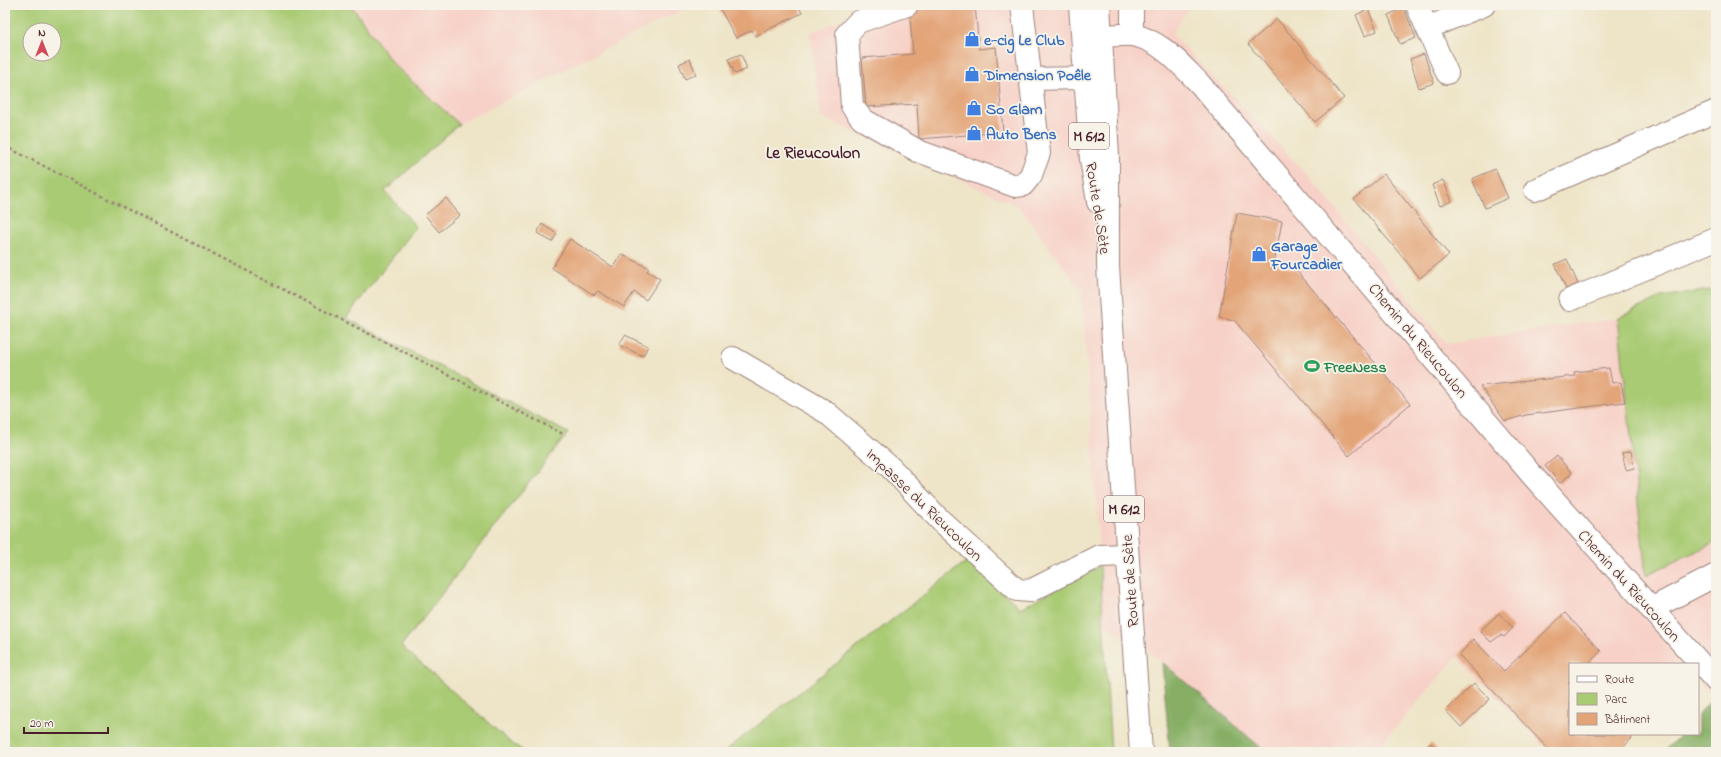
<svg xmlns="http://www.w3.org/2000/svg" width="1721" height="757" font-family="'Indie Flower',sans-serif">
<style>
.built{fill:#f7d1c8}
.green{fill:#a9cb73;stroke:#7a754f;fill-rule:evenodd}
.forest{fill:#86af65;stroke:#686748}
.building{fill:#e3a478}
.lines{fill:none;stroke-linecap:round;stroke-linejoin:round}
.minor-casing{stroke:#9c827a;stroke-width:24}
.major-casing{stroke:#9c827a;stroke-width:24}
.path{stroke:#9c827a;stroke-width:2.5;stroke-dasharray:3 3;stroke-linecap:butt}
.minor{stroke:#fff;stroke-width:22}
.major{stroke:#fff;stroke-width:22}
.labels{text-anchor:middle;stroke-width:3.5;stroke-linejoin:round;paint-order:stroke}
.shield{fill:#f7f3e8;stroke:#7e5f64;stroke-width:1}
.shield-label{font-size:15px;font-weight:bold;fill:#4a1f2b}
.shop-label{font-size:16px;font-weight:bold;fill:#366cbe;stroke:#f7f3e8;text-anchor:start}
.street-label{font-size:16px;fill:#4a1f2b;stroke:#f7f3e8}
.leisure-label{font-size:16px;font-weight:bold;fill:#27864d;stroke:#f7f3e8;text-anchor:start}
.neighbourhood-label{font-size:17px;font-weight:bold;fill:#4a1f2b;stroke:#f7f3e8}
</style>
<rect width="100%" height="100%" fill="#f7f3e8"/>
<filter id="ink" filterUnits="userSpaceOnUse"><feTurbulence type="fractalNoise" baseFrequency=".025" numOctaves="2"/><feDisplacementMap in="SourceGraphic" scale="8" xChannelSelector="R" yChannelSelector="G"/><feConvolveMatrix kernelMatrix="1 2 1 2 8 2 1 2 1" color-interpolation-filters="sRGB"/></filter>
<filter id="wash" filterUnits="userSpaceOnUse"><feTurbulence type="fractalNoise" baseFrequency=".012" numOctaves="4" result="noise"/><feDisplacementMap in="SourceGraphic" scale="16" xChannelSelector="R" yChannelSelector="G"/><feGaussianBlur stdDeviation="0.9" result="paint"/><feColorMatrix in="noise" values="0 0 0 0 0 0 0 0 0 0 0 0 0 0 0 0 0 1.4 0 .05"/><feComposite in="paint" operator="in"/></filter>
<g filter="url(#wash)">
<rect width="100%" height="100%" fill="#eee5c8"/>
<!-- built -->
<g class="built">
<polygon points="351,5 691,5 459,124 393,64"/>
<polygon points="877,5 1190,5 1172,34 1311,178 1446,344 1618,318 1646,575 1716,542 1716,701 1698,682 1698,664 1570,664 1570,734 1636,734 1619,752 1550,752 1457,657 1374,752 1266,752 1162,662 1104,623 1082,291 1018,206 821,117 810,33"/>
</g>
<!-- green -->
<g class="green">
<path d="M 5,5 L 351,5 L 393,64 L 459,124 L 385,191 L 416,227 L 346,318 L 568,433 L 401,646 L 510,742 L 525,752 L 5,752 ZM 30,30 L 54,30 L 54,54 L 30,54 Z"/>
<polygon points="1716,289 1716,542 1646,575 1618,318 1661,297"/>
<polygon points="968,560 1020,608 1100,566 1111,752 724,752"/>
</g>
<!-- forest -->
<g class="forest">
<polygon points="1162,662 1266,752 1170,752"/>
<polygon points="1713,698 1716,701 1716,752 1664,752 1681,734 1698,734 1698,715"/>
</g>
<g id="blocks">
<!-- building -->
<g class="building">
<polygon points="728,5 798,5 802,13 755,36 752,30 736,38 720,9"/>
<polygon points="925,5 975,5 979,49 996,47 1003,132 919,139 917,104 866,107 862,58 913,54 909,6"/>
<polygon points="1404,8 1416,38 1400,44 1388,15"/>
<polygon points="1368,9 1377,31 1365,36 1356,15"/>
<polygon points="1277,19 1344,98 1315,122 1248,44"/>
<polygon points="741,54 747,69 735,74 728,59"/>
<polygon points="1424,54 1434,83 1419,88 1410,59"/>
<polygon points="690,59 696,74 685,79 679,64"/>
<polygon points="1495,169 1508,198 1485,208 1472,179"/>
<polygon points="1384,174 1449,255 1420,278 1354,199"/>
<polygon points="1443,180 1452,201 1440,206 1432,185"/>
<polygon points="446,198 460,215 439,232 425,215"/>
<polygon points="1237,213 1282,221 1274,264 1296,270 1410,404 1349,456 1234,320 1219,317"/>
<polygon points="542,224 557,234 552,242 537,233"/>
<polygon points="570,239 613,267 621,254 649,268 647,271 660,279 646,300 634,292 624,307 598,291 594,295 552,268"/>
<polygon points="1567,259 1578,284 1566,289 1555,264"/>
<polygon points="625,335 648,346 643,356 619,345"/>
<polygon points="1609,368 1612,383 1621,382 1625,402 1526,415 1505,421 1480,386 1575,376 1574,372"/>
<polygon points="1631,451 1634,468 1626,470 1622,453"/>
<polygon points="1557,456 1572,473 1560,483 1545,466"/>
<polygon points="1499,613 1513,628 1504,637 1501,635 1491,642 1480,631"/>
<polygon points="1565,613 1601,651 1588,664 1570,664 1570,681 1568,683 1570,685 1570,734 1630,734 1633,737 1619,752 1551,752 1459,655 1473,639 1504,671"/>
<polygon points="1474,683 1490,699 1461,727 1446,711"/>
<polygon points="1431,743 1439,752 1421,752"/>
</g>
</g>
</g>
<g filter="url(#ink)">
<use href="#blocks" fill-opacity="0" stroke="#9c827a" stroke-width="1"/>
<g class="lines">
<defs>
<g id="minor">
<polyline points="907,5 858,22 847,34 852,106 862,119 918,151 1015,186 1023,185 1031,175 1039,153 1022,5"/>
<polyline points="1132,5 1132,35"/>
<polyline points="1417,5 1447,73"/>
<polyline points="1427,28 1484,5"/>
<path d="M 1102,36 C 1111,36 1123,34 1132,35 C 1161,40 1180,64 1199,83 L 1531,474 L 1716,681"/>
<polyline points="1030,79 1085,78"/>
<polyline points="1535,190 1716,111"/>
<polyline points="1570,300 1716,239"/>
<polyline points="733,358 826,412 891,468 940,520 1017,590 1030,591 1099,556 1127,555"/>
<polyline points="1651,609 1716,575"/>
</g>
<g id="major">
<polyline points="1080,5 1091,159 1098,202"/>
<polyline points="1099,5 1108,156 1108,267 1141,752"/>
</g>
</defs>
<!-- minor casing -->
<use href="#minor" class="minor-casing"/>
<!-- major casing -->
<use href="#major" class="major-casing"/>
<!-- path -->
<polyline class="path" points="5,146 565,435"/>
<!-- minor -->
<use href="#minor" class="minor"/>
<!-- major -->
<use href="#major" class="major"/>
</g>
</g>
<!-- icons -->
<defs>
<symbol id="shop-bare" viewBox="-9 -9 18 18"><path d="M-5-2.5h2.3a2.7 3.5 0 0 1 5.4 0H5L5.5 6h-11ZM-1.5-2.5h3a1.5 2.3 0 0 0-3 0Z" fill="#3f7fe0" stroke="#f7f3e8" stroke-width="2.5" paint-order="stroke"/></symbol>
<symbol id="stadium-bare" viewBox="-9 -9 18 18"><path d="M0-5a6.5 5 0 1 0 0 10a6.5 5 0 1 0 0-10ZM-3.5-1.8h7v3.6h-7Z" fill="#2e9e5b" stroke="#f7f3e8" stroke-width="2.5" paint-order="stroke"/></symbol>
</defs>
<g fill-rule="evenodd">
<use href="#shop-bare" x="961" y="28" width="22" height="22"/>
<use href="#shop-bare" x="961" y="63" width="22" height="22"/>
<use href="#shop-bare" x="963" y="97" width="22" height="22"/>
<use href="#shop-bare" x="963" y="122" width="22" height="22"/>
<use href="#shop-bare" x="1248" y="243" width="22" height="22"/>
<use href="#stadium-bare" x="1301" y="355" width="22" height="22"/>
</g>
<g class="labels">
<!-- shield labels -->
<g class="shield">
<rect x="1069" y="123" width="40" height="26" rx="3"/>
<rect x="1104" y="496" width="40" height="26" rx="3"/>
</g>
<g class="shield-label">
<text x="1089" y="141">M 612</text>
<text x="1124" y="514">M 612</text>
</g>
<!-- shop labels -->
<g class="shop-label">
<text x="984" y="45">e-cig Le Club</text>
<text x="984" y="80">Dimension Poêle</text>
<text x="986" y="114">So Glam</text>
<text x="986" y="139">Auto Bens</text>
<text x="1271" y="251">Garage<tspan x="1271" dy="18">Fourcadier</tspan></text>
</g>
<!-- street labels -->
<g class="street-label">
<text transform="translate(1099 208) rotate(81)" y="6">Route de Sète</text>
<text transform="translate(1419 340) rotate(50)" y="6">Chemin du Rieucoulon</text>
<text transform="translate(925 504) rotate(44)" y="6">Impasse du Rieucoulon</text>
<text transform="translate(1129 581) rotate(-94)" y="6">Route de Sète</text>
<text transform="translate(1630 585) rotate(48)" y="6">Chemin du Rieucoulon</text>
</g>
<!-- leisure labels -->
<g class="leisure-label">
<text x="1324" y="372">FreeNess</text>
</g>
<!-- neighbourhood labels -->
<g class="neighbourhood-label">
<text x="813" y="158">Le Rieucoulon</text>
</g>
</g>
<!-- margin -->
<rect width="1721" height="757" fill="none" stroke="#f7f3e8" stroke-width="20"/>
<!-- legend -->
<rect x="1569" y="663" width="130" height="72" fill="#f7f3e8" stroke="#b29e9c"/>
<rect x="1577" y="676" width="20" height="6" fill="#ffffff" stroke="#b29e9c"/>
<text x="1605" y="683" font-size="12" fill="#4a1f2b">Route</text>
<rect x="1577" y="693" width="20" height="12" fill="#a9cb73" stroke="#b29e9c"/>
<text x="1605" y="703" font-size="12" fill="#4a1f2b">Parc</text>
<rect x="1577" y="713" width="20" height="12" fill="#e3a478" stroke="#b29e9c"/>
<text x="1605" y="723" font-size="12" fill="#4a1f2b">Bâtiment</text>
<!-- north arrow -->
<g transform="translate(42 42)"><circle r="19" fill="#f7f3e8" stroke="#b29e9c"/>
<path d="M0-3L7 15L0 10L-7 15Z" fill="#d1495b"/>
<text y="-6" font-size="11" font-weight="bold" text-anchor="middle" fill="#4a1f2b">N</text>
</g>
<!-- scale -->
<path d="M24 727v6h84v-6" fill="none" stroke="#4a1f2b" stroke-width="2"/>
<text x="30" y="727" font-size="12" fill="#4a1f2b" stroke="#f7f3e8" stroke-width="3" paint-order="stroke">20 m</text>
</svg>
